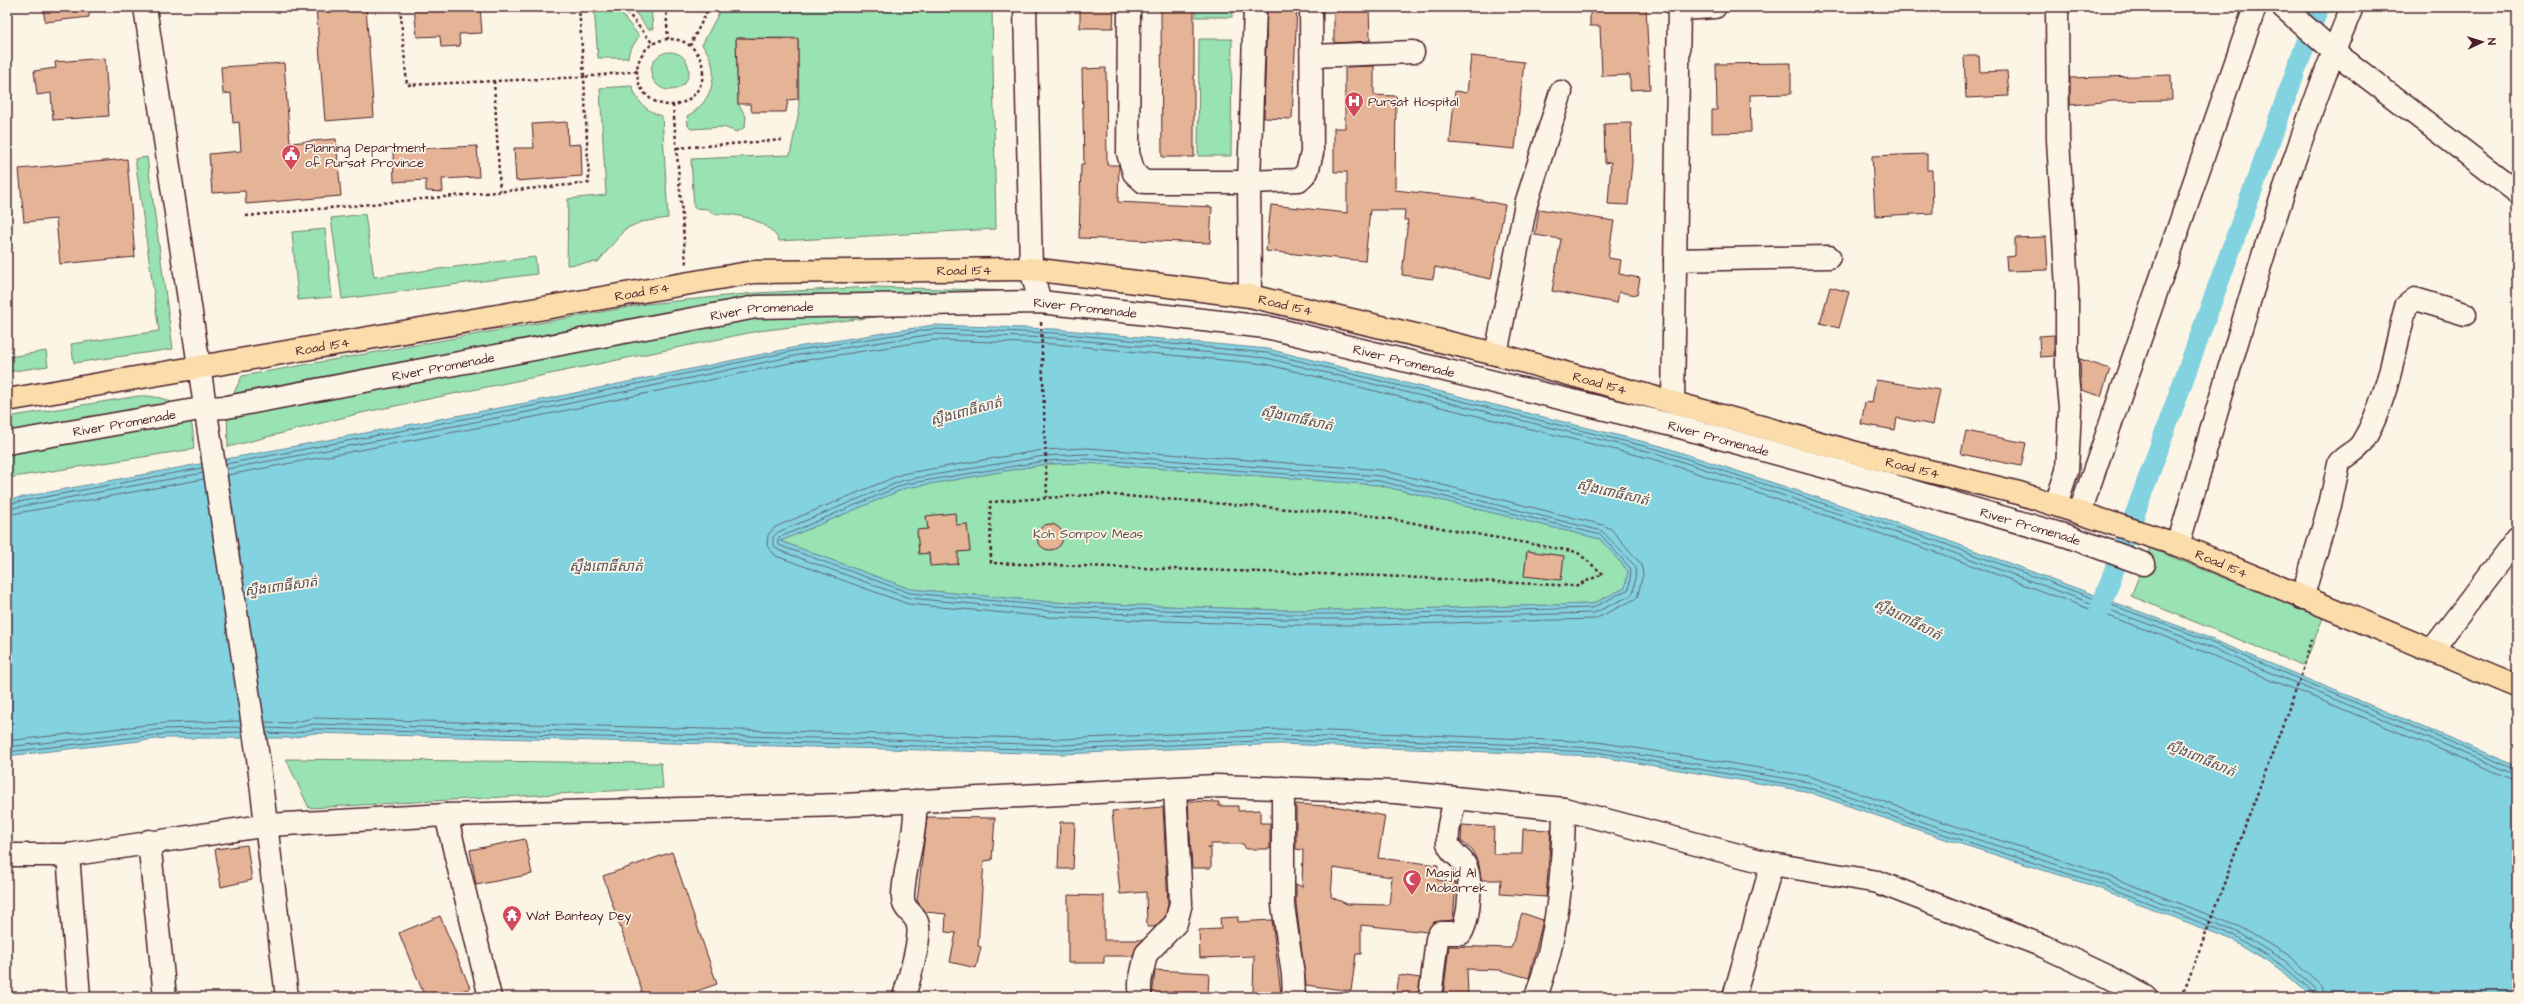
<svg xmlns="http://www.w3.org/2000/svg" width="2524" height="1004" font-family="'Architects Daughter','Noto Sans Khmer',sans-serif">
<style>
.green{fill:#99e2b2;stroke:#72806e}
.water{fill:#83d2e0;stroke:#6c8a98;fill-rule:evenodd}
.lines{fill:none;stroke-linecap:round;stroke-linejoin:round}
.shore{stroke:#616773;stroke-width:1}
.canal{stroke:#83d2e0;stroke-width:20}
.building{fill:#e5b496;stroke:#4a1f2b;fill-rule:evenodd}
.minor-casing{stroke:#4a1f2b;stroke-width:25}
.major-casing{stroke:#4a1f2b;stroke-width:25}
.path{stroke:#4a1f2b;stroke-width:2.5;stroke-dasharray:3 3;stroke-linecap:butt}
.minor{stroke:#fcf5e5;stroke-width:22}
.major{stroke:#fbddab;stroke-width:22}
.labels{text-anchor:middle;stroke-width:3.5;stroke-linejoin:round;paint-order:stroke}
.poi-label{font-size:13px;fill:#4a1f2b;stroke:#fcf5e5;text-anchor:start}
.street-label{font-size:13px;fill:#4a1f2b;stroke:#fcf5e5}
.park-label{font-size:13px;fill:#5e504d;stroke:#fcf5e5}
.water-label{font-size:14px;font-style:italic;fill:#5b5561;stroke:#fcf5e5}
</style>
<rect width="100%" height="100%" fill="#fcf5e5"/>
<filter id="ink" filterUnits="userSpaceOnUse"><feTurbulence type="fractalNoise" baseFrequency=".025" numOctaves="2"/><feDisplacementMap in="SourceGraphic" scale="8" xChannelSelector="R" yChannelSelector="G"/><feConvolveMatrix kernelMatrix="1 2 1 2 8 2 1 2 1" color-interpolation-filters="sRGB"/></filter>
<g filter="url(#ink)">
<!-- green -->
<g class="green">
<polygon points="594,7 616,7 639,36 629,52 628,58 598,58"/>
<polygon points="631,7 651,7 653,29 648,29"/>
<path d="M 722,7 L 992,7 L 996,229 L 779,241 C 769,219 735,213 714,214 L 708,209 L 694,208 L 691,159 L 790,155 L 799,111 L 798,38 L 736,38 L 738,104 L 746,116 L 745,127 L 737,132 L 723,127 L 691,129 L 688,126 L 687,116 C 714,102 722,67 702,45 Z"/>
<rect x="1196" y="7" width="36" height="10"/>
<polygon points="1199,39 1232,39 1231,156 1198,156"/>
<circle cx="670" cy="71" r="19"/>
<path d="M 632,86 C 637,102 646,111 662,116 L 668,218 L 641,222 L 625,229 L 598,262 L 567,265 L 568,199 L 606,195 L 600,88 Z"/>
<polygon points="147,157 173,349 74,363 71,344 159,331 135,159"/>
<polygon points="365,214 374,277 535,257 537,274 342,299 331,218"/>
<polygon points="325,229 332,297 298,300 292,232"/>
<polygon points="874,287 1015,291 1017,313 883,316 758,331 361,413 228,447 227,407 242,376 646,304 756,293"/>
<polygon points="7,342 9,357 46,351 48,366 7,372"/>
<path d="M 139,396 C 158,395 178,401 189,418 C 194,425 193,440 194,449 L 7,478 L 7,417 Z"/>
<polygon points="1087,463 1379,485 1600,539 1628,571 1625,588 1592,604 1373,610 1279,610 1050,602 910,589 780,541 906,488 1046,464"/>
<polygon points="2150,548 2323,618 2304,666 2131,596"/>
<polygon points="286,759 661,763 663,788 309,808"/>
</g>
<!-- water -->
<path class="water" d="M 933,325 L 1055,329 L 1268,349 L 1661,446 L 1938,537 L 2192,631 L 2517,766 L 2517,997 L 2312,997 L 2279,968 L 2233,940 L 2093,886 L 1939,837 L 1805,791 L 1595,756 L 1280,744 L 1064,754 L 314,733 L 292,738 L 166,738 L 7,756 L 7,500 L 536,401 L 797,347 ZM 1087,463 L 1379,485 L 1600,539 L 1628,571 L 1625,588 L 1592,604 L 1373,610 L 1279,610 L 1050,602 L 910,589 L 780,541 L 906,488 L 1046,464 Z"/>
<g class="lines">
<!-- shore -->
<g class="shore">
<polygon points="1088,448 1382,470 1603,525 1611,529 1641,564 1643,574 1637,598 1595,619 1373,625 1278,625 1049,617 908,604 776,556 767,546 768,535 775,527 902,474 1043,450"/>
<polygon points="1087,454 1381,476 1602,531 1636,567 1634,589 1632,595 1594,613 1373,619 1278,619 1049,611 909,598 778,550 773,544 773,537 778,532 904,480 1044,456"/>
<polygon points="1087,459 1380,481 1601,535 1631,569 1629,589 1592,608 1373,614 1278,614 1050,606 910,593 781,546 777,543 780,537 905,484 1045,461"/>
<polyline points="226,464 537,405 798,350 933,329 1055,333 1267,353 1660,450 1937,541 2191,634 2517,770"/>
<polyline points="227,469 538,410 799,355 933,334 1055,338 1266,358 1659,454 1935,546 2189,639 2517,775"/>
<polyline points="228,475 539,416 800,361 934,340 1054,344 1265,364 1657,460 1933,551 2187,645 2517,781"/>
<polyline points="7,504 202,468"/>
<polyline points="7,509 203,473"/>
<polyline points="7,515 204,479"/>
<polyline points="265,722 290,723 314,718 1064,739 1280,729 1598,742 1809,776 1943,822 2098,872 2240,927 2289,956 2322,986 2325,997"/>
<polyline points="266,728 291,729 314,724 1064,745 1280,735 1597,748 1808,782 1941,828 2096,877 2237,932 2285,961 2316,989 2319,997"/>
<polyline points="266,733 291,734 314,729 1064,750 1280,740 1596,752 1806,787 1940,833 2094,882 2235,936 2282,965 2313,992 2314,997"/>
<polyline points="7,741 165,723 240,721"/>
<polyline points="7,747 165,729 241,727"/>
<polyline points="7,752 166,734 242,732"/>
</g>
<!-- canal -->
<g class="canal">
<polyline points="2132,522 2319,7"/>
<polyline points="2095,623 2129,529"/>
</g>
</g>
<!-- building -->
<g class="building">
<polygon points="43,7 89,7 89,17 45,22"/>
<polygon points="316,7 366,7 374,117 325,121"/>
<polygon points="414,7 480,7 482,33 459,34 460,46 441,47 440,36 417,37"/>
<polygon points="1080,7 1114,7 1113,28 1080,28"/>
<polygon points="1161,7 1194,7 1194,157 1162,157"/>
<polygon points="1267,7 1297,7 1292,119 1264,118"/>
<polygon points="1334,7 1369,7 1370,41 1334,43"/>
<polygon points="1590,7 1646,7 1650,89 1630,90 1630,75 1602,76 1600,26 1590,26"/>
<polygon points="736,38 798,39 798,99 788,100 786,112 752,112 750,104 738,104"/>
<polygon points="1471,56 1524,62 1515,149 1450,143 1455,91 1467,93"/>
<polygon points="1964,56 1979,56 1980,72 2007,71 2009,96 1966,98"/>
<polygon points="105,58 109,116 53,120 51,93 37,95 34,71 56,68 55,62"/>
<polygon points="284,63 290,143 336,139 341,196 246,204 245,191 212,193 209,154 241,151 239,122 233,123 231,93 223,94 221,67"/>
<polygon points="1791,63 1791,94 1750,95 1751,132 1712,133 1712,110 1717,110 1716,64"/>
<polygon points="1374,66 1374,95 1396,96 1395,190 1476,199 1505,205 1491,279 1435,267 1433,279 1402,275 1408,220 1404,220 1405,210 1370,210 1365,261 1266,251 1271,205 1347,213 1347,172 1334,172 1334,128 1345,128 1345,67"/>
<polygon points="1106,68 1107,165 1119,165 1118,202 1212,207 1210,243 1079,238 1081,164 1084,164 1082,69"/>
<polygon points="2171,75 2172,100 2113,101 2070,105 2070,78"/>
<polygon points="567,122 568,145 581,144 582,176 516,181 514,148 534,148 532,124"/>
<polygon points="1631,123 1632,162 1628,205 1608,204 1611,162 1605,163 1604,124"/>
<polygon points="477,146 479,177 442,179 443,192 426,191 426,180 394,182 393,150"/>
<polygon points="1927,154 1927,170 1932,170 1933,213 1875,216 1872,156"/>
<polygon points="127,159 135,257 60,264 56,219 24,222 19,169"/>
<polygon points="1539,209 1614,221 1608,258 1621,260 1619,274 1640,278 1637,295 1619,292 1617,303 1552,291 1561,239 1535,235"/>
<polygon points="2046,237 2048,270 2007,271 2006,257 2015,256 2015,238"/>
<polygon points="1830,287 1849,292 1839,328 1820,323"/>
<polygon points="2054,335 2054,356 2040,357 2039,336"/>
<polygon points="2080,359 2110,369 2101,396 2081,390"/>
<polygon points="1876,380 1940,390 1933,425 1897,418 1895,430 1861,424 1865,402 1872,403"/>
<polygon points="1966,431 2026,443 2021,466 1961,454"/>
<polygon points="955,513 956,525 967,524 970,551 958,552 958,564 930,566 929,553 919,554 917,530 928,529 926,516"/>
<circle cx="1050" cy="537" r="13"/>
<polygon points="1527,551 1564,556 1561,580 1524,576"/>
<polygon points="1188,801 1219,802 1219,806 1238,806 1238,811 1260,810 1260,823 1270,823 1270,849 1246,849 1243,844 1211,844 1211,848 1207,848 1211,849 1211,868 1192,868"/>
<path d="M 1296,804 L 1339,807 L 1385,816 L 1378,858 L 1438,865 L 1437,880 L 1456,883 L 1453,920 L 1434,922 L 1427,932 L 1361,925 L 1361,954 L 1356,954 L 1351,991 L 1306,985 L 1296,904 L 1296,884 L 1302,887 L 1303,850 L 1296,849 ZM 1333,868 L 1392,877 L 1389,905 L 1347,904 L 1331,897 Z"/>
<polygon points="1163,807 1168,905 1165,917 1154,927 1147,927 1146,892 1120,894 1112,811"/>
<polygon points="927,817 995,818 992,860 984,861 978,946 981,947 976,968 950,962 956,933 945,932 946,914 926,912 917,901"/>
<polygon points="1060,822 1075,822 1073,869 1058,869"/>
<polygon points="1462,825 1494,827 1493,854 1522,854 1523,829 1551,830 1546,897 1500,894 1501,880 1481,880 1479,865 1472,850 1461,841"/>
<polygon points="525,839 532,874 476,885 470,850"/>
<polygon points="247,845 252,880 221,887 215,849"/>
<polygon points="672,852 717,984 680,997 644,997 603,876"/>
<polygon points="1068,895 1104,896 1104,940 1142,940 1137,946 1133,956 1104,956 1104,963 1068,963"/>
<polygon points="1522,913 1543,920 1529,978 1500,970 1467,969 1468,997 1443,997 1449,946 1511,948"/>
<polygon points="440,916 470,988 448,997 425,997 399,933"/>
<polygon points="1238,917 1238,922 1272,920 1281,994 1253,993 1254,956 1200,958 1199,930 1221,929 1220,918"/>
<polygon points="1155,970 1209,973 1208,994 1184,993 1184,997 1152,997"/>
<polygon points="1399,975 1420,978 1418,997 1396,997"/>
</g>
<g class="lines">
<defs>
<g id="minor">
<polyline points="145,7 258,758 287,997"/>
<polyline points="1025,7 1031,269 1040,302"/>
<polyline points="1129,7 1128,153 1134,173 1144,182 1249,182 1255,7"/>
<polyline points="2283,7 2333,51 2517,192"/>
<polyline points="1679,9 1715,7"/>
<polyline points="1312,56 1413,52"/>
<polyline points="1675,260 1829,257"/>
<polyline points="1250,296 1249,182 1299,180 1307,172 1312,153 1311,7"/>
<polyline points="1496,354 1526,204 1561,92"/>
<polyline points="1673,402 1679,7"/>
<path id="s1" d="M 7,443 L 206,408 L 227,407 L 756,307 L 1040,302 L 1266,327 L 1676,426 L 1884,483 L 2067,536 L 2144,564"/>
<polyline points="2056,504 2067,471 2070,407 2067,377 2067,288 2058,140 2057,7"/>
<polyline points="2080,512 2255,7"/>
<path d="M 2178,545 C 2231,365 2279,181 2352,7"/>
<path d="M 2302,598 L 2330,505 L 2339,463 C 2346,455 2357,451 2362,443 C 2386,405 2395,349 2406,306 L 2415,299 L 2465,314"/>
<polyline points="2432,650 2517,539"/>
<polyline points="1283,788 1283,905 1293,975 1294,997"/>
<polyline points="446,815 490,997"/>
<polyline points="149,841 165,997"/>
<polyline points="7,855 68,855 268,825 446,815 843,805 1216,786 1395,792 1564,809 1772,864 1878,882 2043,946 2109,977 2146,997"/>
<polyline points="68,855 79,997"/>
<path d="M 904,997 C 908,981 923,937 917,922 C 912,910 902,911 903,894 C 905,862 917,833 915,801"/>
<polyline points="1140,997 1140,982 1146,954 1176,923 1181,903 1175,790"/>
<path d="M 1430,997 L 1437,939 L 1440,933 L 1461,933 C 1469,919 1474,875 1463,862 C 1458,855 1450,852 1448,843 C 1446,828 1453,812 1455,798"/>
<path d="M 1536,997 C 1558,937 1563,873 1564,809"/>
<polyline points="1734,997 1772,864"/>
</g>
<g id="major">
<path id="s2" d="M 7,400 L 754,272 L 1031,269 L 1250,296 L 1496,354 L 1871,457 L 2019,493 L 2178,545 L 2517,686"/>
</g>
</defs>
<!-- minor casing -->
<use href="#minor" class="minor-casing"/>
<!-- major casing -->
<use href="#major" class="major-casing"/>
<!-- path -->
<g class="path">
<polyline points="579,7 584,77 637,71"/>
<polyline points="623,7 653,44"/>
<polyline points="666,7 668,39"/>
<circle cx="670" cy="72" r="33"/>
<polyline points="690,46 709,7"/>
<polyline points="494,81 500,191"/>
<polyline points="673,105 686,264"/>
<polyline points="677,148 783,140"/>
<polyline points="246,216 589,183 584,77 407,85 400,7"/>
<polyline points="1041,322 1047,497"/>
<polygon points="1102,494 1374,516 1577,552 1603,574 1575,586 1382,576 991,563 990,502"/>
<polyline points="2182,997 2302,673 2312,636"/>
</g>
<!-- minor -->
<use href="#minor" class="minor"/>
<!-- major -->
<use href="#major" class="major"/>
</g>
</g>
<!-- icons -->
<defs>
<symbol id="hospital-pin" viewBox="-11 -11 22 30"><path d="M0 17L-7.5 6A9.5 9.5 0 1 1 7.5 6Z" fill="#d1495b" stroke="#fcf5e5"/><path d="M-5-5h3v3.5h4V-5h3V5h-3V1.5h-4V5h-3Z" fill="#fff"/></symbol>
<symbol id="civic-pin" viewBox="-11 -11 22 30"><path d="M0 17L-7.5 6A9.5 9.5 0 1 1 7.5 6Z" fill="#d1495b" stroke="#fcf5e5"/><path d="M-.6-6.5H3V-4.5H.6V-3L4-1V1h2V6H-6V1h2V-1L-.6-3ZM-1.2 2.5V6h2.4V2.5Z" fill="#fff"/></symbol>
<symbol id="mosque-pin" viewBox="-11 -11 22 30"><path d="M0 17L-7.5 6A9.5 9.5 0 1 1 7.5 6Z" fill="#d1495b" stroke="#fcf5e5"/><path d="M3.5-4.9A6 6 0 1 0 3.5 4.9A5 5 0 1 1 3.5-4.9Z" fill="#fff"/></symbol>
<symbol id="temple-pin" viewBox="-11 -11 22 30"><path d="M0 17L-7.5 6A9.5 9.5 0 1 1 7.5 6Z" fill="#d1495b" stroke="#fcf5e5"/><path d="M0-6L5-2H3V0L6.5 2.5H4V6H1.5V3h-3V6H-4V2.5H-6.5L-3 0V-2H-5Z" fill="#fff"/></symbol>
</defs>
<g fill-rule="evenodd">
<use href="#hospital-pin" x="1343" y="90" width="22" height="30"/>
<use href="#civic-pin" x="280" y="143" width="22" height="30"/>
<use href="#mosque-pin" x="1401" y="868" width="22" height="30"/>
<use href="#temple-pin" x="501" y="904" width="22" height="30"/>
</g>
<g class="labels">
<!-- poi labels -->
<g class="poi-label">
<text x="1368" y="106">Pursat Hospital</text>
<text x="305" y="152">Planning Department<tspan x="305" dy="15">of Pursat Province</tspan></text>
<text x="1426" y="877">Masjid Al<tspan x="1426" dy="15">Mobarrek</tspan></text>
<text x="526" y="920">Wat Banteay Dey</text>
</g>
<!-- street labels -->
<g class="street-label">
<text dy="5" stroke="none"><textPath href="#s2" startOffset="968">Road 154</textPath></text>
<text dy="5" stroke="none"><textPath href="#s2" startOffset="644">Road 154</textPath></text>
<text dy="5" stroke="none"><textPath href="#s2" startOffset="1292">Road 154</textPath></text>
<text dy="5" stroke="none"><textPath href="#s1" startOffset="1091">River Promenade</textPath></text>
<text dy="5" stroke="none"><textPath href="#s1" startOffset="767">River Promenade</textPath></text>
<text dy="5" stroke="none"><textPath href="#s2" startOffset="320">Road 154</textPath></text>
<text dy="5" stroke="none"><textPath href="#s1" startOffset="1415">River Promenade</textPath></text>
<text dy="5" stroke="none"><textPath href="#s1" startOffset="443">River Promenade</textPath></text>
<text dy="5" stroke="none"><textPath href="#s2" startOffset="1616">Road 154</textPath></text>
<text dy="5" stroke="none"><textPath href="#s1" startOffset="119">River Promenade</textPath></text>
<text dy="5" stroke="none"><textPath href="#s1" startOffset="1739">River Promenade</textPath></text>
<text dy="5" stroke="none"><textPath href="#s2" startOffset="1940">Road 154</textPath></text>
<text dy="5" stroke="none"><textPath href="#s1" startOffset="2063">River Promenade</textPath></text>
<text dy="5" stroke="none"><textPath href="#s2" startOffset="2264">Road 154</textPath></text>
</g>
<!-- park labels -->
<g class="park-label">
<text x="1088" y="538">Koh Sompov Meas</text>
</g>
<!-- water labels -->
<g class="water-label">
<text transform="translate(966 411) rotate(-15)" y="5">ស្ទឹងពោធិ៍សាត់</text>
<text transform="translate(1297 418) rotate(12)" y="5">ស្ទឹងពោធិ៍សាត់</text>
<text transform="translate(1613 492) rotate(13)" y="5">ស្ទឹងពោធិ៍សាត់</text>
<text x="606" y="571">ស្ទឹងពោធិ៍សាត់</text>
<text transform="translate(281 586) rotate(-8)" y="5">ស្ទឹងពោធិ៍សាត់</text>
<text transform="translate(1908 619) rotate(27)" y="5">ស្ទឹងពោធិ៍សាត់</text>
<text transform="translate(2201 758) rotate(23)" y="5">ស្ទឹងពោធិ៍សាត់</text>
</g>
</g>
<!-- margin -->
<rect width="2524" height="1004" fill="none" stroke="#fcf5e5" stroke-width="24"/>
<rect x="12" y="12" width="2500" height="980" fill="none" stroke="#4a1f2b" stroke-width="1.5" filter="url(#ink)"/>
<!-- north arrow -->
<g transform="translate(2482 42) rotate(86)" stroke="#fcf5e5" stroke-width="3" paint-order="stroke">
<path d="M0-3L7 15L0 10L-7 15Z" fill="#4a1f2b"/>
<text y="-6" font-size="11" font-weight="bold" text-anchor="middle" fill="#4a1f2b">N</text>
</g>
</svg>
